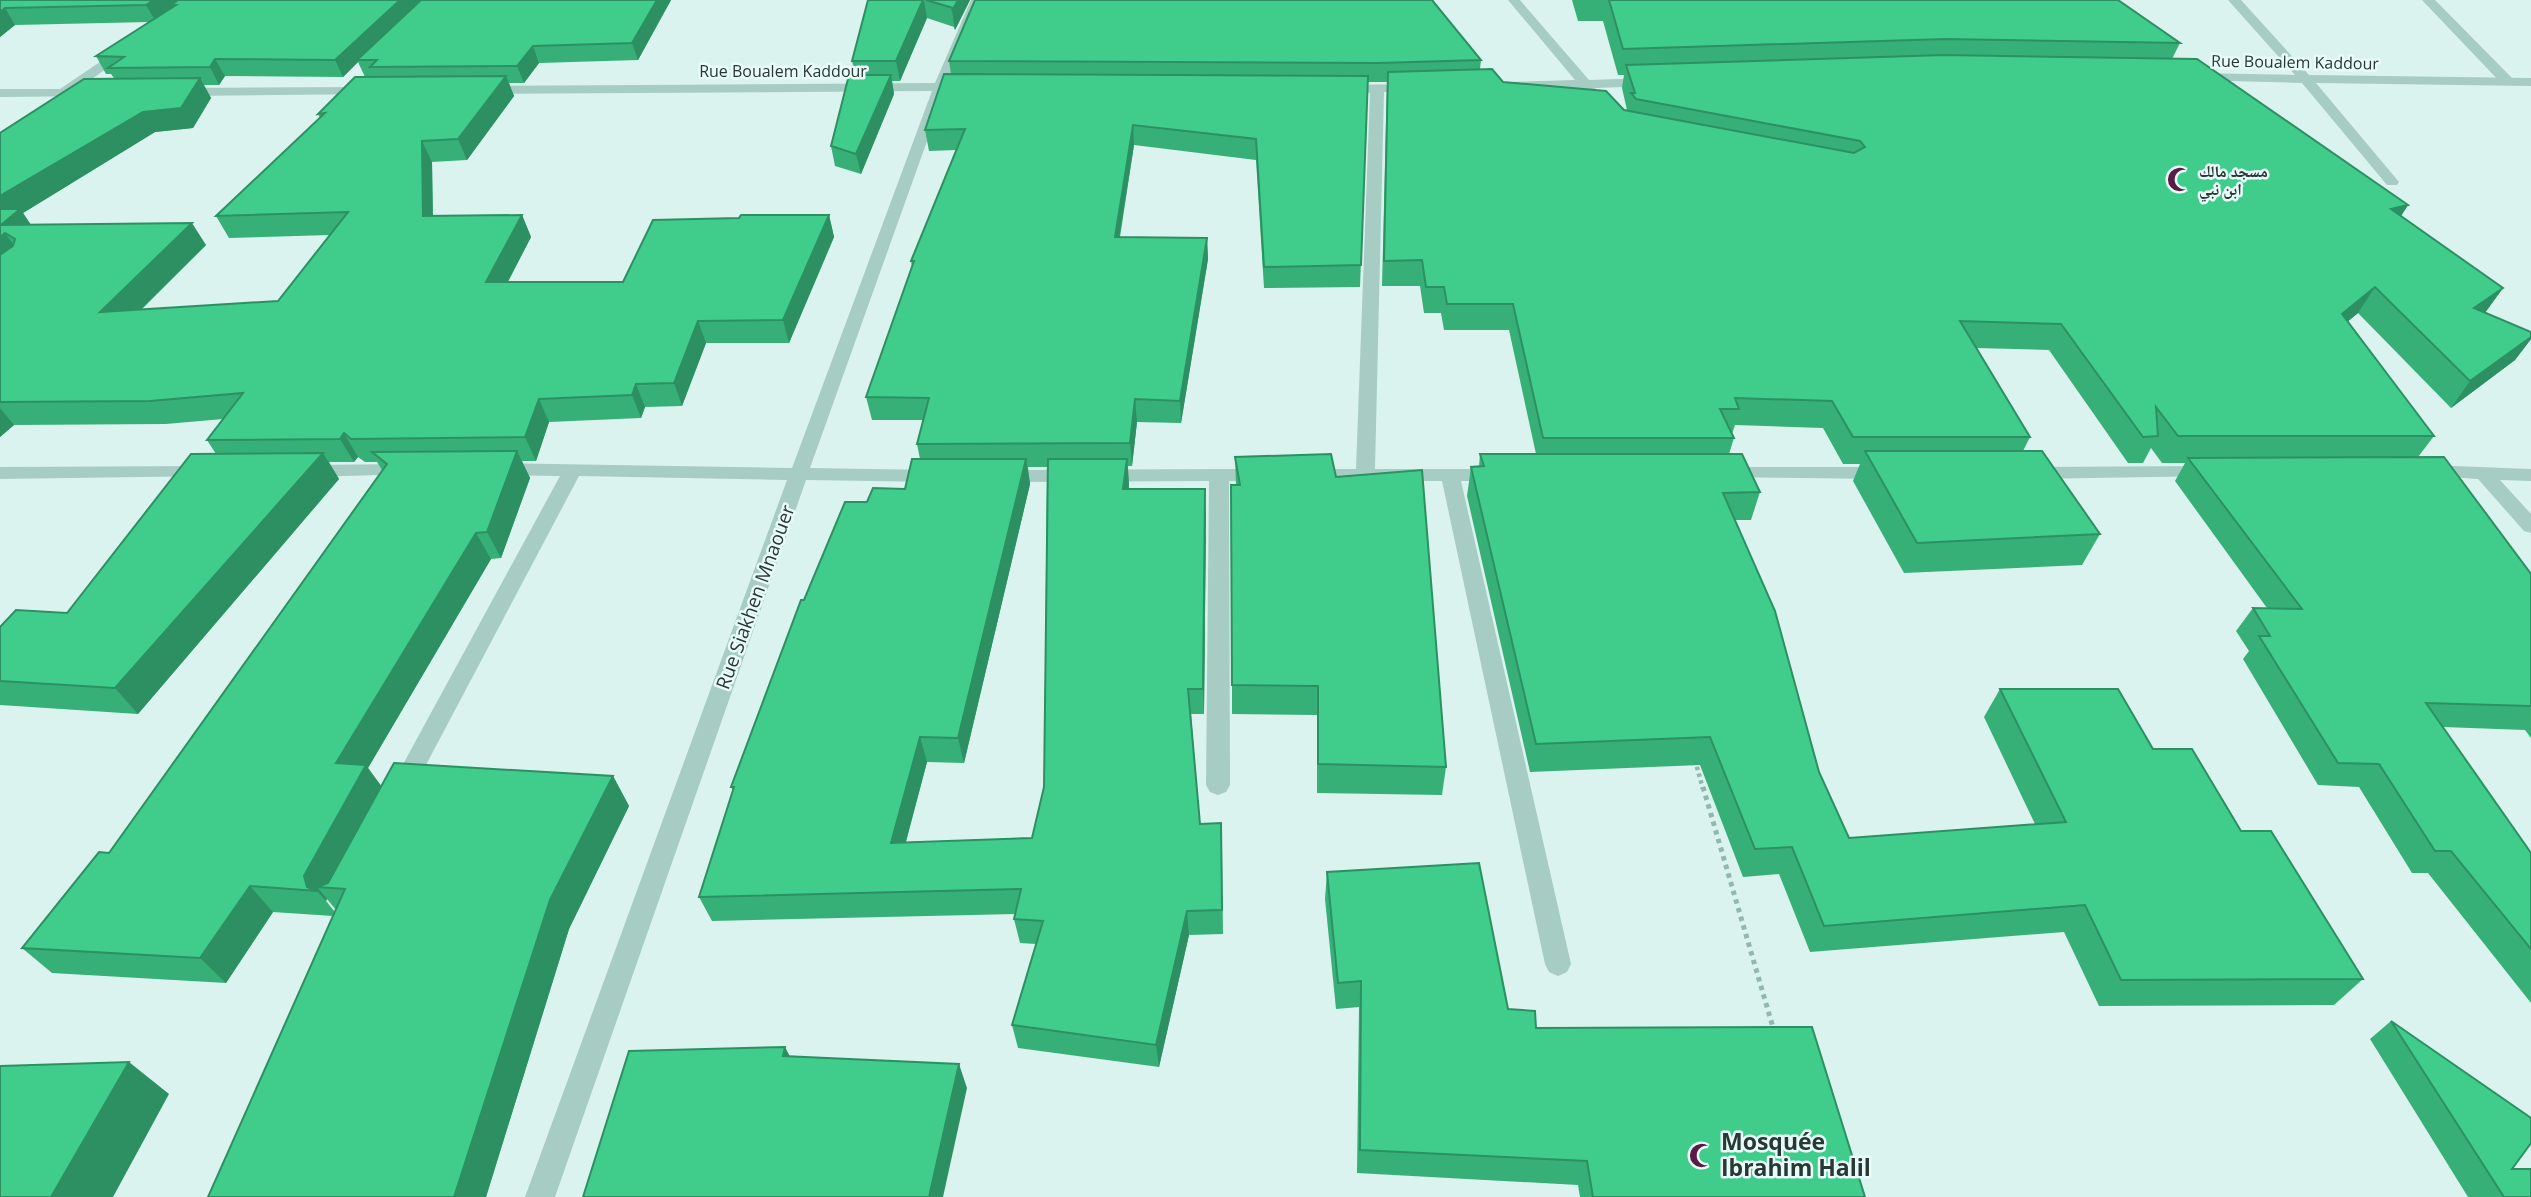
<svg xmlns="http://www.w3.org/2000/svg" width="2531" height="1197" font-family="'Open Sans','Noto Naskh Arabic',sans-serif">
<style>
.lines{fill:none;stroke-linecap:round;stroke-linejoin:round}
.path-far1{stroke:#90b8ad;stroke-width:4.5;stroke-dasharray:3.5 3.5;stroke-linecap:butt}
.path{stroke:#90b8ad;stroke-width:5;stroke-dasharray:4.5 4.5;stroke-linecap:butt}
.lane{fill:#a6ccc3;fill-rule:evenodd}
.street{fill:#a6ccc3;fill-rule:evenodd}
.wall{fill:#37b078;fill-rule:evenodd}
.shaded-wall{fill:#2d9062}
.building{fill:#40cd8c;stroke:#2d9062;stroke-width:2}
.labels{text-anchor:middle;stroke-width:5;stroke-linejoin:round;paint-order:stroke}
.far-street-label{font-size:16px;fill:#283832;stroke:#e8fbf8}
.far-poi-label{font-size:16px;font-weight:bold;fill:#283832;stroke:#e8fbf8;text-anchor:start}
.street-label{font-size:19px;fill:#283832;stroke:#e8fbf8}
.near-poi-label{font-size:23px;font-weight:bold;fill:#283832;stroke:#e8fbf8;text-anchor:start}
</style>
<rect width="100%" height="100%" fill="#dbf3ef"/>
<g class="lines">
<!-- path-far1 -->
<polyline class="path-far1" points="1695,760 1703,789"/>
<!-- path -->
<polyline class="path" points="1703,787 1774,1031"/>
<!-- lane -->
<polygon class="lane" points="2422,0 2435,0 2513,79 2513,85 2503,85"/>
<!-- street -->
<g class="street">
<polygon points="971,0 983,0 948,83 967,83 974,87 967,91 945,91 810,468 936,470 946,476 936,482 806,480 555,1197 525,1197 787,480 579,476 409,797 401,800 393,797 389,790 560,476 499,475 489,469 499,463 792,468 932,91 485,94 478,90 485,86 935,83"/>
<polygon points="1508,0 1520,0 1589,80 1650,78 1657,82 1650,86 1596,88 1590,93 1582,88 1506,89 1506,83 1511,82 1575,80"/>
<polygon points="2228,0 2241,0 2309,75 2531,78 2531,86 2316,83 2399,182 2397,185 2387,185 2302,83 2191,80 2189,77 2196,73 2295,75"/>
<polygon points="122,47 132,50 78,89 94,90 94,96 0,97 0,89 60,89"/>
<polygon points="1339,85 1415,84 1422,88 1415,92 1384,92 1375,469 1499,469 1509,475 1499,481 1461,481 1571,964 1567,972 1558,976 1549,972 1545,964 1442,481 1307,481 1297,475 1307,469 1356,469 1370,93 1334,92 1332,89"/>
<polygon points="369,87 374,88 374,94 181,96 174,92 181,88"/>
<polygon points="411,464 421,470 418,474 307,477 297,471 307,465"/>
<polygon points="2427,465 2531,469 2531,481 2500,480 2531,514 2531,533 2524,531 2478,479 2420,475 2417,471 2420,467"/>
<polygon points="204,466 211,468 214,472 211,476 0,479 0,467"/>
<polygon points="2206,466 2216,472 2213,476 2028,479 2018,473 2028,467"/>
<polygon points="1724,467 1884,467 1894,473 1884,479 1717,477 1714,473 1717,469"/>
<polygon points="1219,469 1265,469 1275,475 1265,481 1229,481 1230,785 1226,792 1218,795 1210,792 1206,785 1209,481 1003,482 993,476 1003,470"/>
</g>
</g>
<!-- wall -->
<g class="wall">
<path d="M 0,0 L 671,0 L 638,60 L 539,63 L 524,83 L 509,83 L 514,96 L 467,160 L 432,162 L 433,216 L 522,215 L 531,237 L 508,282 L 623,282 L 829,215 L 834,237 L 789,343 L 706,343 L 682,406 L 645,407 L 641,418 L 549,422 L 536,461 L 522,461 L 530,478 L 501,558 L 491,559 L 368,768 L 381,786 L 613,776 L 629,806 L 569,929 L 486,1197 L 208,1197 L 333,916 L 273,912 L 226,983 L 52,973 L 22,948 L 109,853 L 382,470 L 377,462 L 365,462 L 358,457 L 354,462 L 329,462 L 339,479 L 138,714 L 0,705 L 0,627 L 67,613 L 216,454 L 207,440 L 223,419 L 166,424 L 14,425 L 0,437 L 0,133 L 114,78 L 111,74 L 106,74 L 96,56 L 149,22 L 15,25 L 0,37 ZM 358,62 L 365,77 L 318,114 L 320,118 L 216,216 L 229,238 L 330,235 L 278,301 L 141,310 L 206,245 L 31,225 L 23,213 L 155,132 L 193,128 L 211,98 L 204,85 L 219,85 L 225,76 L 343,77 ZM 327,899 L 336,910 L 335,912 L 326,901 Z"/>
<polygon points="868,0 970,0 955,30 954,27 927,18 900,81 892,81 894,94 861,174 835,166 831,146 855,75 852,61"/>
<path d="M 975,0 L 1434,0 L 1433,1 L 1481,60 L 1480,69 L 1503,82 L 1627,110 L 1622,88 L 1624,75 L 1618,75 L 1603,21 L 1578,21 L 1572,0 L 2118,0 L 2180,43 L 2172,59 L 2408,205 L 2401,216 L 2503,288 L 2485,313 L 2531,332 L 2531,339 L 2515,360 L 2451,408 L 2358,313 L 2348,321 L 2434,436 L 2418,457 L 2531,574 L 2531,738 L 2525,730 L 2443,727 L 2531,853 L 2531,1003 L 2428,873 L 2412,873 L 2359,787 L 2318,785 L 2243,659 L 2249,651 L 2236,631 L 2253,608 L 2267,608 L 2175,481 L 2185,463 L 2162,463 L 2151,448 L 2143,463 L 2128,463 L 2049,350 L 1976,348 L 2030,437 L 2023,451 L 2100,534 L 2082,565 L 1904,573 L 1853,481 L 1860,464 L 1843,464 L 1823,428 L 1735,425 L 1732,434 L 1734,438 L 1729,454 L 1760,492 L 1751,520 L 1735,520 L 1819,772 L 1849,838 L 2035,824 L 1984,717 L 2000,689 L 2153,749 L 2241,831 L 2363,979 L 2334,1005 L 2099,1006 L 2064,932 L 1810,952 L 1779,874 L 1743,877 L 1700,765 L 1530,772 L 1467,496 L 1471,467 L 1479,467 L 1480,454 L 1536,454 L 1509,330 L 1444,330 L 1441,313 L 1424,313 L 1420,286 L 1382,286 L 1387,82 L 1368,82 L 1360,287 L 1264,288 L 1256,160 L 1134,145 L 1120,237 L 1207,238 L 1208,259 L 1181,423 L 1137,422 L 1132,466 L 1128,466 L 1129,489 L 1206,514 L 1204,714 L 1191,714 L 1200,824 L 1222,848 L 1223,934 L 1189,935 L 1159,1067 L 1018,1048 L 1012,1025 L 1036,944 L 1020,943 L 1014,919 L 1016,914 L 712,921 L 699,897 L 733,791 L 731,787 L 804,600 L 867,502 L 905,489 L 920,459 L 917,444 L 923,420 L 872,420 L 866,397 L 912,267 L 911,261 L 956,150 L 929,151 L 925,130 L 951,74 L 949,61 ZM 1028,467 L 1047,467 L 1044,787 L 1032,838 L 906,842 L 927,762 L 964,763 L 1030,484 Z"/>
<polygon points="1235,457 1336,477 1446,767 1442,795 1317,793 1317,715 1232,714 1232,685 1236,485"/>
<polygon points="1327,872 1508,1009 1536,1028 1865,1197 1580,1197 1578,1185 1357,1173 1359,1007 1336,1009 1325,899"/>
<polygon points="2391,1021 2512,1169 2531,1197 2468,1197 2370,1039"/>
</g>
<!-- shaded-wall -->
<g class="shaded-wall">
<polygon points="154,0 188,0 171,5 174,10 156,22 146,5"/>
<polygon points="400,0 425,0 357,60 358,62 343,77 335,60"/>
<polygon points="657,0 671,0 638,60 632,43"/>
<polygon points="924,0 927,18 900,81 896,61"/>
<polygon points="958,0 970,0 955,30 952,11"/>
<polygon points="5,8 15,25 0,37 0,12"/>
<polygon points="533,46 539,63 524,83 517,66"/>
<polygon points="215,59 225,76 219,85 210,67"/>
<polygon points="891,75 894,94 861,174 856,154"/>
<polygon points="506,76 514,96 467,160 458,139"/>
<polygon points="200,78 211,98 193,128 155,132 23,213 35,231 15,239 0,227 0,196"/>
<polygon points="1133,125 1134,145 1116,258 1115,237"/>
<polygon points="422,141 432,162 433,237 423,216"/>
<polygon points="2408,205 2392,230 2391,209"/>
<polygon points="522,215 531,237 496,304 486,282"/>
<polygon points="829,215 834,237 789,343 783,320"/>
<polygon points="192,223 206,245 115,335 100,312"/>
<polygon points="5,233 21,255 0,270 0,237"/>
<polygon points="1207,238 1208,259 1181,423 1180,401"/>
<polygon points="2375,287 2358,313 2326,340 2342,314"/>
<polygon points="2503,288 2484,314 2474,308"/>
<polygon points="698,321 706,343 682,406 674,383"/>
<polygon points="2531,337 2531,339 2515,360 2451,408 2470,381"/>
<polygon points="636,384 645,407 641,418 632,395"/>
<polygon points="539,399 549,422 536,461 525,437"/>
<polygon points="1135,399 1137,422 1132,466 1130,443"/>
<polygon points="0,408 14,425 0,437"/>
<polygon points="344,433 358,457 354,462 340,439"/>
<polygon points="517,451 530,478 501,558 487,532"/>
<polygon points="323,453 339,479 138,714 115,688"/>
<polygon points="1026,459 1030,484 964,763 958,738"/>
<polygon points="1127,459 1129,484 1126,514 1123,489"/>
<polygon points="1205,489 1206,514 1204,714 1203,689"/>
<polygon points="476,533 491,559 368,768 385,791 333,888 317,887 327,899 326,901 317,891 307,887 304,876 336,763"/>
<polygon points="920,737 927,762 899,867 891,843"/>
<polygon points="613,776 629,806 569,929 486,1197 454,1197 550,900"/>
<polygon points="250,886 273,912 226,983 200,958"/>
<polygon points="1187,911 1189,935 1159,1067 1156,1045"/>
<polygon points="785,1047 798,1072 783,1056"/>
<polygon points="129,1062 169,1094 113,1197 51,1197"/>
<polygon points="959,1064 967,1088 943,1197 929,1197"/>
</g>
<!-- building -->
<g class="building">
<polygon points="0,0 154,0 146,5 5,8 0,12"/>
<polygon points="178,0 400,0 335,60 215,59 210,67 108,68 124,57 96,56 176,5 171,5"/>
<polygon points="421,0 657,0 632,43 533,46 517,66 370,67 377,60 357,60"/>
<polygon points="868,0 923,0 896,61 852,61"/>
<polygon points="926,0 958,0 952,11 953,8"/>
<polygon points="975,0 1432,0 1481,60 1378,63 949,61"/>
<polygon points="1609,0 2118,0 2180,43 1945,39 1623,49"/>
<polygon points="1944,55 2197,59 2408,205 2391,209 2503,288 2474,308 2531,332 2531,337 2470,381 2375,287 2342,314 2434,436 2178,436 2156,407 2158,436 2143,437 2061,324 1960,321 2030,437 1853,437 1832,401 1735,398 1739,409 1720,409 1734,438 1543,438 1513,304 1447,304 1444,287 1426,287 1422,260 1384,261 1388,72 1492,69 1503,82 1606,91 1624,110 1854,153 1865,147 1860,141 1636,99 1631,93 1635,93 1626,65"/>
<polygon points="944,74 1368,76 1361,265 1264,267 1256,139 1133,125 1115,237 1207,238 1180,401 1135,399 1130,443 917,444 929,398 866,397 914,261 911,261 965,129 925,130"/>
<polygon points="849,75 891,75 856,154 831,146"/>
<polygon points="506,76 458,139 422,141 423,216 522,215 486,282 623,282 653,220 739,218 741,215 829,215 783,320 698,321 674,383 636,384 632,395 539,399 525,437 351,439 344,433 340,439 207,440 243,393 150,401 0,402 0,255 13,246 15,239 5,233 0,237 0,209 20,209 1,225 192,223 100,312 278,301 348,212 216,216 325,113 318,114 355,77"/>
<polygon points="200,78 181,108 143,112 0,196 0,133 84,79"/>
<polygon points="517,451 487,532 476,533 336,763 366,765 304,876 307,887 317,891 250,886 200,958 22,948 99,852 109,853 387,464 372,452"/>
<polygon points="1865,451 2042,451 2100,534 1917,543"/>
<polygon points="323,453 115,688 0,681 0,627 16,610 67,613 191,454"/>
<polygon points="1331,454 1336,477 1422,470 1446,767 1318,764 1318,686 1232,685 1231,485 1240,485 1235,457"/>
<polygon points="1480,454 1742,454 1760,492 1723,493 1775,611 1819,772 1849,838 2066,822 2000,689 2118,689 2153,749 2192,749 2241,831 2271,831 2363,979 2121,980 2085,905 1824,926 1792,847 1755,849 1710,737 1536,744 1471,467 1484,466"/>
<polygon points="2444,457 2531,574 2531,706 2426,703 2531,853 2531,949 2451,851 2435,851 2379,764 2338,763 2259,636 2270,636 2253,608 2302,609 2188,458"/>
<polygon points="912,459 1026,459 958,738 920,737 891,843 1032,838 1044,787 1048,459 1127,459 1123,489 1205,489 1203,689 1188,689 1200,824 1221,823 1222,910 1187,911 1156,1045 1012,1025 1043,921 1014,919 1021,889 699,897 734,787 731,787 801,600 804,600 845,502 867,502 873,488 905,489"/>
<polygon points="394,763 613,776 550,900 454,1197 208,1197 345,889 317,887 328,883"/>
<polygon points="1479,863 1508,1009 1535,1011 1536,1028 1812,1027 1865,1197 1593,1197 1587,1161 1360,1150 1361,981 1338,983 1327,872"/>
<polygon points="2391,1021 2531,1118 2531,1143 2512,1169 2531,1169 2531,1197 2504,1197"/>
<polygon points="785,1047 783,1056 959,1064 929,1197 583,1197 629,1051"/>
<polygon points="129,1062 51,1197 0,1197 0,1066"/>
</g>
<!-- icons -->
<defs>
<symbol id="mosque-bare" viewBox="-9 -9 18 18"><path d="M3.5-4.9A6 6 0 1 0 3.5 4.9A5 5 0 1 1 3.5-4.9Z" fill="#5c1b44" stroke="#e8fbf8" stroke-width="2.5" paint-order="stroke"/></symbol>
</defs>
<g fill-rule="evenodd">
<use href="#mosque-bare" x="2162" y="162" width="35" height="35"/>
<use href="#mosque-bare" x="1684" y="1138" width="35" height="35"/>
</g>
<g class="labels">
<!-- far-street labels -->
<g class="far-street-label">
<text transform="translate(2295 62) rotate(1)" y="6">Rue Boualem Kaddour</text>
<text x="783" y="77">Rue Boualem Kaddour</text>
</g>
<!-- far-poi labels -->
<g class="far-poi-label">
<text x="2199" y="177">مسجد مالك<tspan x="2199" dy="18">ابن نبي</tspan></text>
</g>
<!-- street labels -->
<g class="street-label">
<text transform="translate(755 597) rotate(-70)" y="7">Rue Siakhen Mnaouer</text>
</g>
<!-- near-poi labels -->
<g class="near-poi-label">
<text x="1721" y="1150">Mosquée<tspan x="1721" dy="26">Ibrahim Halil</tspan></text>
</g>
</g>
</svg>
